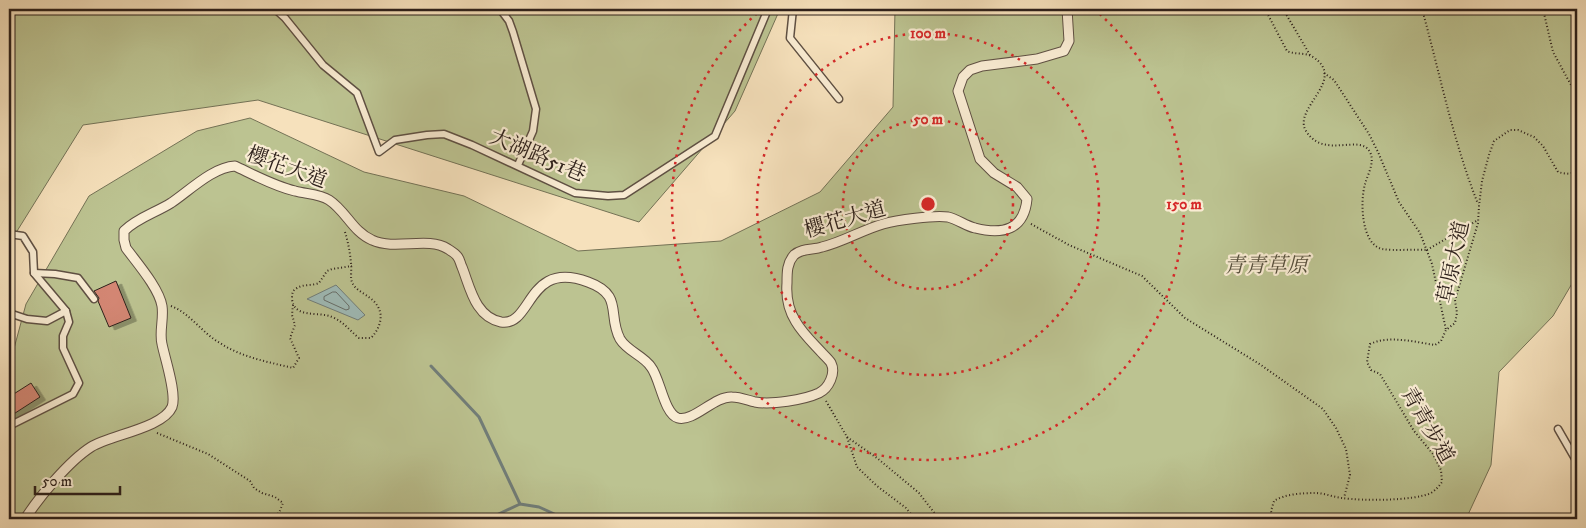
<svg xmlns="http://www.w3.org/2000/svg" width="1586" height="528" font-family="'IM FELL DW Pica','Noto Serif TC',serif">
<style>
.green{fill:#bcc391;stroke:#747256}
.water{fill:#9fbcb9;stroke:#717e7a}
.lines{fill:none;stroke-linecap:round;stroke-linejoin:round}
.shore{stroke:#666e6a;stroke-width:1}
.stream{stroke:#717e7a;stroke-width:3}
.building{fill:#d38673;stroke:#2d201b;filter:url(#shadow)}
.service-casing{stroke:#5f5043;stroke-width:9}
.pedestrian-casing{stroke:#5f5043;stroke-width:11}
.path{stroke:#2d201b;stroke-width:2;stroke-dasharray:1 2.5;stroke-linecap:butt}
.service{stroke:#f9ecd3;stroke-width:6}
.pedestrian{stroke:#f9ecd3;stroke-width:9}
.ring{fill:none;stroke:#d62828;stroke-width:2.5;stroke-dasharray:2.5 5}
.labels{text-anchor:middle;stroke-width:4.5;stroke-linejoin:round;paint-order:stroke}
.street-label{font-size:21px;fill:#2d201b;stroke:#f9ecd3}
.park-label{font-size:21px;font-style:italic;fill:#58513e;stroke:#f9ecd3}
.centre{fill:#d62828;stroke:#f9ecd3;stroke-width:2.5}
.ring-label{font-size:15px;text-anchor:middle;font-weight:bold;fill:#d62828;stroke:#f9ecd3;stroke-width:4.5;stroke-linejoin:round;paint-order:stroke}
</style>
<defs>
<filter id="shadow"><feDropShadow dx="5.5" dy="3" stdDeviation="0" flood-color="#0004"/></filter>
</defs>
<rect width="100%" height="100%" fill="#f6e1bc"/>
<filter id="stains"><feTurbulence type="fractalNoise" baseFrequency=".004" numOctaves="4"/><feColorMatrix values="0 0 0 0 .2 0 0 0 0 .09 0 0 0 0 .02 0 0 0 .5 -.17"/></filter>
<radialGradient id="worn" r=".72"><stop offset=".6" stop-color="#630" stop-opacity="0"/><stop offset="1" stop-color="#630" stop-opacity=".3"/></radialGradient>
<!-- green -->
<g class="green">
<polygon points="9,9 780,9 735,111 639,222 258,100 83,125 9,244"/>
<polygon points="895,9 1577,9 1577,275 1553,316 1499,372 1491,465 1466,519 9,519 9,367 26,304 89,196 197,131 250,118 364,172 464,196 578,251 721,241 820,192 893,107"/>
</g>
<!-- water -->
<polygon class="water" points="336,285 365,315 358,320 307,299"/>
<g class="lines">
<!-- shore -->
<polygon class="shore" points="333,292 336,292 349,306 349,309 346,310 324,300 324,297"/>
<!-- stream -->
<g class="stream">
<polyline points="431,366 479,417 520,504 539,507 565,519"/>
<polyline points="488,519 520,504"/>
</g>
</g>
<!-- building -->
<g class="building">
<polygon points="116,281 131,318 109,327 98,301 99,298 94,291"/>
<polygon points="31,383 40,397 9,417 9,397"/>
</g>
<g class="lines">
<defs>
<g id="service">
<polyline points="275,9 285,18 323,65 357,93 379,152 395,140 427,135 444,134 472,145 575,193 608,196 624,195 715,136 768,9"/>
<polyline points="500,9 509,21 513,32 536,109 533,131 518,165"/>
<polyline points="793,9 790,38 839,99"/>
<polyline points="9,234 23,236 33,252 34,273 66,311 69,322 63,336 63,348 79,383 73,394 9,426"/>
<polyline points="34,273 55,274 78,278 94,299"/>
<polyline points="9,313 27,319 47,321 66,311"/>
<polyline points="1558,429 1577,462"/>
</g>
<path id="pedestrian" d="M 25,519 C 39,497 69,461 91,447 C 110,435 163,428 172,407 C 177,394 165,359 162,344 C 159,332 164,319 162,306 C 159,288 137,263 126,248 L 124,240 L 124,231 C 137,218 155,213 171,203 C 189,191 213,167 235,166 C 254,175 274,186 295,191 C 306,194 320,194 329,200 C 346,211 353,232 372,240 C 396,251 427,236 448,249 C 451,251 455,253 457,256 C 460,259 460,263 462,267 C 470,287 475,317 501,322 C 533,327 526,259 588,282 C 624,295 607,315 620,339 C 627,351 644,356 651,367 C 660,378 664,414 678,418 C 694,422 714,396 732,397 C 740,397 747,400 755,402 C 771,405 804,400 819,393 C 829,388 836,373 831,363 C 830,361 824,355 823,354 C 814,344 803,334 796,322 C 789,311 786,296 787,283 C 787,272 787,263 794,255 C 802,248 813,250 822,247 C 843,242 862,230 883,224 C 897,220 934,215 948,217 C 957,219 966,226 975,228 C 1003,235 1024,230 1027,199 L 1017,187 L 994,173 L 980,159 L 958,91 L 963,77 L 970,70 L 982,66 L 1037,59 L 1064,51 L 1069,41 L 1067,9"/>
</defs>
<!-- service casing -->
<use href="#service" class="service-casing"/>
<!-- pedestrian casing -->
<use href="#pedestrian" class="pedestrian-casing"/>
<!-- path -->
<g class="path">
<path d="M 1265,9 L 1287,51 C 1295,55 1305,52 1313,57 C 1348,80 1292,108 1306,131 C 1324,160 1360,133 1370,152 C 1375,162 1368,174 1365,184 C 1360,201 1361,244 1382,249 C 1394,251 1414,249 1427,250"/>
<polyline points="1283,9 1310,55"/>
<path d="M 1422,9 C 1440,74 1453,141 1478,204"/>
<polyline points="1543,9 1553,52 1577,96"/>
<polyline points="1324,73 1334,80 1369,134 1378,152 1399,202 1420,233 1432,264 1446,330"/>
<polyline points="1031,224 1069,245 1142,276 1185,318 1261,365 1323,409 1336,428 1346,449 1350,475 1344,498"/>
<path d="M 345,232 C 348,242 350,252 351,263 C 352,269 350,277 352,282 C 355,290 364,293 370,298 C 385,309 383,325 371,338 L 359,338 C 350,331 344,322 332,317 C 318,311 293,319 292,298 C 292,293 293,290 297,288 C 303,284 312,286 319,283 L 327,271 L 332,269 L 352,266"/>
<polyline points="1427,250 1478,220"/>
<path d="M 171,306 C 190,313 202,333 220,343 C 241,357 268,362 293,368 L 299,358 L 290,338 L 295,325 L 292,315 L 293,305"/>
<polyline points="826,401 847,437 857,467 877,486 906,508 915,519"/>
<polyline points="157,433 208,454 250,481 254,488 262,493 275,497 283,503 279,513 268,519"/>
<polyline points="847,437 877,458 919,493 939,519"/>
<path d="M 1273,519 L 1271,511 L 1274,501 C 1284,494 1303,493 1315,493 C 1324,493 1333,497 1342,498 C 1362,501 1414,501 1431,493 C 1436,490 1439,486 1442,482 L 1441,470 L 1433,454 L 1414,431 L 1380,374 L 1371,370 L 1367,362 L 1370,344 C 1389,335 1415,342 1435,345 L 1441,341 L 1446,330 L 1455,323 L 1457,313 L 1455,300 L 1478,223 L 1479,206 L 1482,181 L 1489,155 L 1494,141 L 1510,130 L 1518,130 L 1534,137 L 1543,146 L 1558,172 C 1565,174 1571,175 1577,170"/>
</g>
<!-- service -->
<use href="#service" class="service"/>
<!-- pedestrian -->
<use href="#pedestrian" class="pedestrian"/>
</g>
<!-- distance rings -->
<g class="ring">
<circle cx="928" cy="204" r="85"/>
<circle cx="928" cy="204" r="171"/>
<path d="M1094 9A256 256 0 1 1 762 9"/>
</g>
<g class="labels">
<!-- street labels -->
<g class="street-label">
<text transform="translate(538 155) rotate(23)" y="7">大湖路51巷</text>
<text transform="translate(287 167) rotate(20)" y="7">櫻花大道</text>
<text transform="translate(845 219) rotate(-16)" y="7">櫻花大道</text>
<text transform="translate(1453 262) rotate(-78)" y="7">草原大道</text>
<text transform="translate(1428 425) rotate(60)" y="7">青青步道</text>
</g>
<!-- park labels -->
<g class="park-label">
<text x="1266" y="272">青青草原</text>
</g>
</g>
<circle cx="928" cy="204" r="8" class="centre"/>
<g class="ring-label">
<text x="928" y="38">100 m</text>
<text x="928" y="124">50 m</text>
<text x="1184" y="209">150 m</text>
</g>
<!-- margin -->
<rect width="1586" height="528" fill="none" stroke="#f6e1bc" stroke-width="30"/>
<rect x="10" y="10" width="1566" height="508" fill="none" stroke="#2d201b" stroke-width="2.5"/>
<rect x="15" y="15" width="1556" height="498" fill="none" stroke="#2d201b"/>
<!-- scale -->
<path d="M35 486v8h85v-8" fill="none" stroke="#2d201b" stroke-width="2.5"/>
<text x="42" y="486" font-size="15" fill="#2d201b" stroke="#f9ecd3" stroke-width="4" paint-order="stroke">50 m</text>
<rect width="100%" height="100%" filter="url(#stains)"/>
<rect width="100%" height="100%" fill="url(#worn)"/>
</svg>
